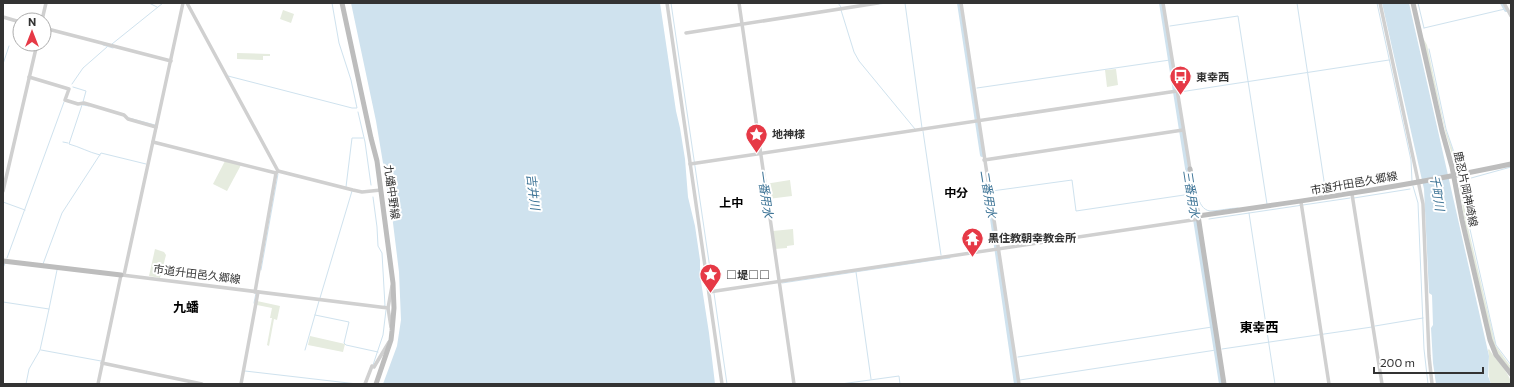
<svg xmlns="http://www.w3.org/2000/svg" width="1514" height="387" font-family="Commissioner,'Noto Sans JP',sans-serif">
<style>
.green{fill:#e6ecdf}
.water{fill:#cfe2ee}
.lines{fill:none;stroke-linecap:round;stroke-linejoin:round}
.stream{stroke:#cfe2ee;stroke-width:1}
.canal{stroke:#cfe2ee;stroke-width:4}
.street{stroke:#d0d0d0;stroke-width:3.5}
.secondary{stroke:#bdbdbd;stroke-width:5}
.labels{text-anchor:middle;stroke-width:4;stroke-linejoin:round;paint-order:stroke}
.poi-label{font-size:11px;font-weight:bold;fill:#333;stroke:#fff;text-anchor:start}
.street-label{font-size:11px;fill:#333;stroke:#fff}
.water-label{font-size:12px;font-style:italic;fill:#3f7597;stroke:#fff}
.neighbourhood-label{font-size:12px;font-weight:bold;fill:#000;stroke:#fff}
.quarter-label{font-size:13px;font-weight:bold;fill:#000;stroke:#fff}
</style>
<rect width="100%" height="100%" fill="#fff"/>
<!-- green -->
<g class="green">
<polygon points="283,10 294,14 291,23 280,19"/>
<polygon points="1422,36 1427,45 1445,128 1459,168 1456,167 1446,135"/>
<polygon points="237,53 270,54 270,56 263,56 263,60 237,59"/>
<polygon points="1116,69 1118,85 1107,87 1105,70"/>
<polygon points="225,161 241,165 227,191 213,184"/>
<polygon points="790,180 792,196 768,199 765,184"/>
<polygon points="1461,180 1467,223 1496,346 1511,367 1511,371 1494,349 1465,223 1459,185"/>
<polygon points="793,229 794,245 787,246 787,248 775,249 773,231"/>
<polygon points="155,249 164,252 166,255 160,278 149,276"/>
<polygon points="257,301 280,306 277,320 274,319 269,346 267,345 272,318 270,318 272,308 257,305"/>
<polygon points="310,336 345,344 343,352 308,345"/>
<path d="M 1489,349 C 1495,359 1511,374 1511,384 L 1491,384 C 1486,372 1491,362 1488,350 Z"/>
</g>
<!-- water -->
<g class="water">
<polygon points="351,3 660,3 676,111 680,128 685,159 688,197 695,226 700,260 700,275 709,333 715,384 383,384 397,346 401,320 399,272 393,223 376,121"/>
<polygon points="1382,3 1409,3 1489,356 1488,376 1491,384 1436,384 1433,363 1431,328 1433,325 1432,295 1429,293 1424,189"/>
</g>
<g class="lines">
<!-- stream -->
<g class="stream">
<polyline points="149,3 157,7"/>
<polyline points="671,3 713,289"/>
<polyline points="838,3 841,7"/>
<polyline points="905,3 922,128"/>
<polyline points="1297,3 1326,194"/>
<polyline points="1377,3 1411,160 1412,181"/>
<polyline points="1418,3 1424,28"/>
<polyline points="879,4 887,3"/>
<polyline points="841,10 854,52 859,61 915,129"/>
<polyline points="1170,26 1238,16 1267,204"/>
<polyline points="1424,28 1505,9"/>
<polyline points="112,44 163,3"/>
<polyline points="103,45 113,48"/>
<polyline points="1429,49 1446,129 1459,167"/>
<polyline points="3,64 9,46"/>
<polyline points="228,76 352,108 357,108 351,80 339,43 332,3"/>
<polyline points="72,84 83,68 107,47"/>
<polyline points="73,87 86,91 83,102"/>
<polyline points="977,88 1170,60"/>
<polyline points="1180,92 1389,60"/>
<path d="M 82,105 L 69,144 C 80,147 88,152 100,155"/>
<polyline points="83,105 89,106"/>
<polyline points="358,112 365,142 371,185"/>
<polyline points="129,118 155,125"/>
<polyline points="923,131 941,255"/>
<polyline points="63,142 68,143"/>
<path d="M 1193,173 C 1196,184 1196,209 1210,211 C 1219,211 1230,208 1238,208"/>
<polyline points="1462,180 1467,216 1496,345 1511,365"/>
<polyline points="1464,180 1511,167"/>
<polyline points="1413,186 1418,203 1424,349 1428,384"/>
<polyline points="346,187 352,138 363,138"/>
<polyline points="992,191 1072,180 1076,211 1191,194"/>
<polyline points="373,197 377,227 378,246 382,253 385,306 384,306"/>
<polyline points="1354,198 1410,189"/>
<polyline points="3,202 25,210"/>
<polyline points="1249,213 1275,384"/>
<polyline points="1209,219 1350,198"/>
<polyline points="7,258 64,102"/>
<polyline points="941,259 950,258"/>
<polyline points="43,264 62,213 101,153 146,164"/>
<polyline points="3,268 5,263"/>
<polyline points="261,270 278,174"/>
<polyline points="856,272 871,379"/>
<polyline points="782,283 941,259"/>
<polyline points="714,293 727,384"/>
<polyline points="320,298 352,191"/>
<polyline points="3,302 49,309 40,350 29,369 26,384"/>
<polyline points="254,303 256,293"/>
<polyline points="49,309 57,270"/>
<polyline points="315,315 349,322 344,343 346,345 378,352"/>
<polyline points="1375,326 1423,318"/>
<polyline points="1222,349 1372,327"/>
<polyline points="41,350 101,361"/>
<polyline points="305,350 319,301"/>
<polyline points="1018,357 1212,327"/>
<polyline points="373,365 383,335 386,310"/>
<polyline points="245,371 357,384"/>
<polyline points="1020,380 1216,350"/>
<polyline points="841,384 899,376 900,384"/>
</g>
<!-- canal -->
<g class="canal">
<polyline points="959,3 982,155"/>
<polyline points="1161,3 1221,384"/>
<polyline points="1502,3 1506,10"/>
<polyline points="990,205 1016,384"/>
</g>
<!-- street -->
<g class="street">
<polyline points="187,3 278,171"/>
<polyline points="667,3 722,384"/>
<polyline points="739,3 794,384"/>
<polyline points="961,3 1019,384"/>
<polyline points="1163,3 1190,169"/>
<polyline points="1380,3 1423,204 1429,356 1432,384"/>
<polyline points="1504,3 1511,16"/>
<polyline points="3,17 20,22"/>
<polyline points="42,20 46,3"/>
<polyline points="44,28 171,61"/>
<polyline points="686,33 878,3"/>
<polyline points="29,77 69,89 65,100 78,104 84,103 124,115 128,119 156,127"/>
<polyline points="153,142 276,173 278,171 353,190 362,192 381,190"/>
<polyline points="984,160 1183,130"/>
<polyline points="690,164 1177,91"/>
<polyline points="3,191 37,44"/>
<polyline points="1352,194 1382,384"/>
<polyline points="1301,202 1329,384"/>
<polyline points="124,275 183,3"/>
<polyline points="255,292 276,173"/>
<polyline points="709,292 1199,219"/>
<polyline points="391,327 388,308 392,286"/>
<polyline points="102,363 202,384"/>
<polyline points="98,384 121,275 122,275 388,308"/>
<polyline points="241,384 258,292"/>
<polyline points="365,384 372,366 374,367 389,342"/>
</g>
<!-- secondary -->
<g class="secondary">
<polyline points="342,3 371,138 377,161 393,283 394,308 392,331 391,340 376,384"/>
<polyline points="1413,3 1442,131 1452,167 1462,220 1490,340 1496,355 1511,374"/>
<polyline points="1190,169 1199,222 1224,384"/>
<path d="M 1198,216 C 1303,201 1408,186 1511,164"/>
<polyline points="3,261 121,275"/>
</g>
</g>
<!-- icons -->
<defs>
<symbol id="bus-pin" viewBox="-11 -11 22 30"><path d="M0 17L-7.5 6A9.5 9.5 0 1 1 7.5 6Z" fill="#e63946" stroke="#fff"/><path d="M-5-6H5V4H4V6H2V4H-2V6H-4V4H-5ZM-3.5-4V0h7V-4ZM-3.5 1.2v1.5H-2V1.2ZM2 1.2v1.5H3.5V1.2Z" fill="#fff"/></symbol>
<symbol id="sight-pin" viewBox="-11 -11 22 30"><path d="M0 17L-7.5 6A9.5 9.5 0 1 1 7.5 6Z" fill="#e63946" stroke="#fff"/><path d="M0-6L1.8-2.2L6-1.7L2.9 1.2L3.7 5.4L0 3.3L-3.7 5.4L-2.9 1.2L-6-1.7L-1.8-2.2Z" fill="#fff"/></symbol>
<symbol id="temple-pin" viewBox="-11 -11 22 30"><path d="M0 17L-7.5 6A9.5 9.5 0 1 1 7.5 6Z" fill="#e63946" stroke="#fff"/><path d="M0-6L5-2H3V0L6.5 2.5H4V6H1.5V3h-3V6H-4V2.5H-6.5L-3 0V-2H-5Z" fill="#fff"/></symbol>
</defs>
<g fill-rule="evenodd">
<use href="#bus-pin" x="1168" y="64" width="25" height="34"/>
<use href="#sight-pin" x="744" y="122" width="25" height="34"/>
<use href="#temple-pin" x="960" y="226" width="25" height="34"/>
<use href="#sight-pin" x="698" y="262" width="25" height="34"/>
</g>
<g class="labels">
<!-- poi labels -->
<g class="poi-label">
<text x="1196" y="81">東幸西</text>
<text x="772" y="138">地神様</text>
<text x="988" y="242">黒住教朝幸教会所</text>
<text x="726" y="279">□堤□□</text>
</g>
<!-- street labels -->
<g class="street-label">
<text transform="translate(1354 183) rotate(-10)" y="4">市道升田邑久郷線</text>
<text transform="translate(1466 189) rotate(78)" y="4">鹿忍片岡神崎線</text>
<text transform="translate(392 192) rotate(82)" y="4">九蟠中野線</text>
<text transform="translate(197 274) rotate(7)" y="4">市道升田邑久郷線</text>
</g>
<!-- water labels -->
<g class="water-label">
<text transform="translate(533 192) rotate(83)" y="4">吉井川</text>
<text transform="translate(1437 193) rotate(81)" y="4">千町川</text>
<text transform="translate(765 194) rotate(82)" y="4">一番用水</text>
<text transform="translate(988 194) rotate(81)" y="4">二番用水</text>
<text transform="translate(1191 194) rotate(81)" y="4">三番用水</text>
</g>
<!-- neighbourhood labels -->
<g class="neighbourhood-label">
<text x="956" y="197">中分</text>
<text x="731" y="207">上中</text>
</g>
<!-- quarter labels -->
<g class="quarter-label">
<text x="186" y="312">九蟠</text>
<text x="1259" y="332">東幸西</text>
</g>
</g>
<!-- border -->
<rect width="1514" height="387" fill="none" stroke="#333333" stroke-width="8"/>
<!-- north arrow -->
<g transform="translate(32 32)"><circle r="19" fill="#ffffff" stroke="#adadad"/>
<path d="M0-3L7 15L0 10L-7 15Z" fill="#e63946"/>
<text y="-6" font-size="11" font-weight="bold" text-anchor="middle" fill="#333333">N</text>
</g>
<!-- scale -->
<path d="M1374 367v6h109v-6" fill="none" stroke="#333333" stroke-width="2"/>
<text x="1380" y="367" font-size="12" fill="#333333" stroke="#ffffff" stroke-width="3" paint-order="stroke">200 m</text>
</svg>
